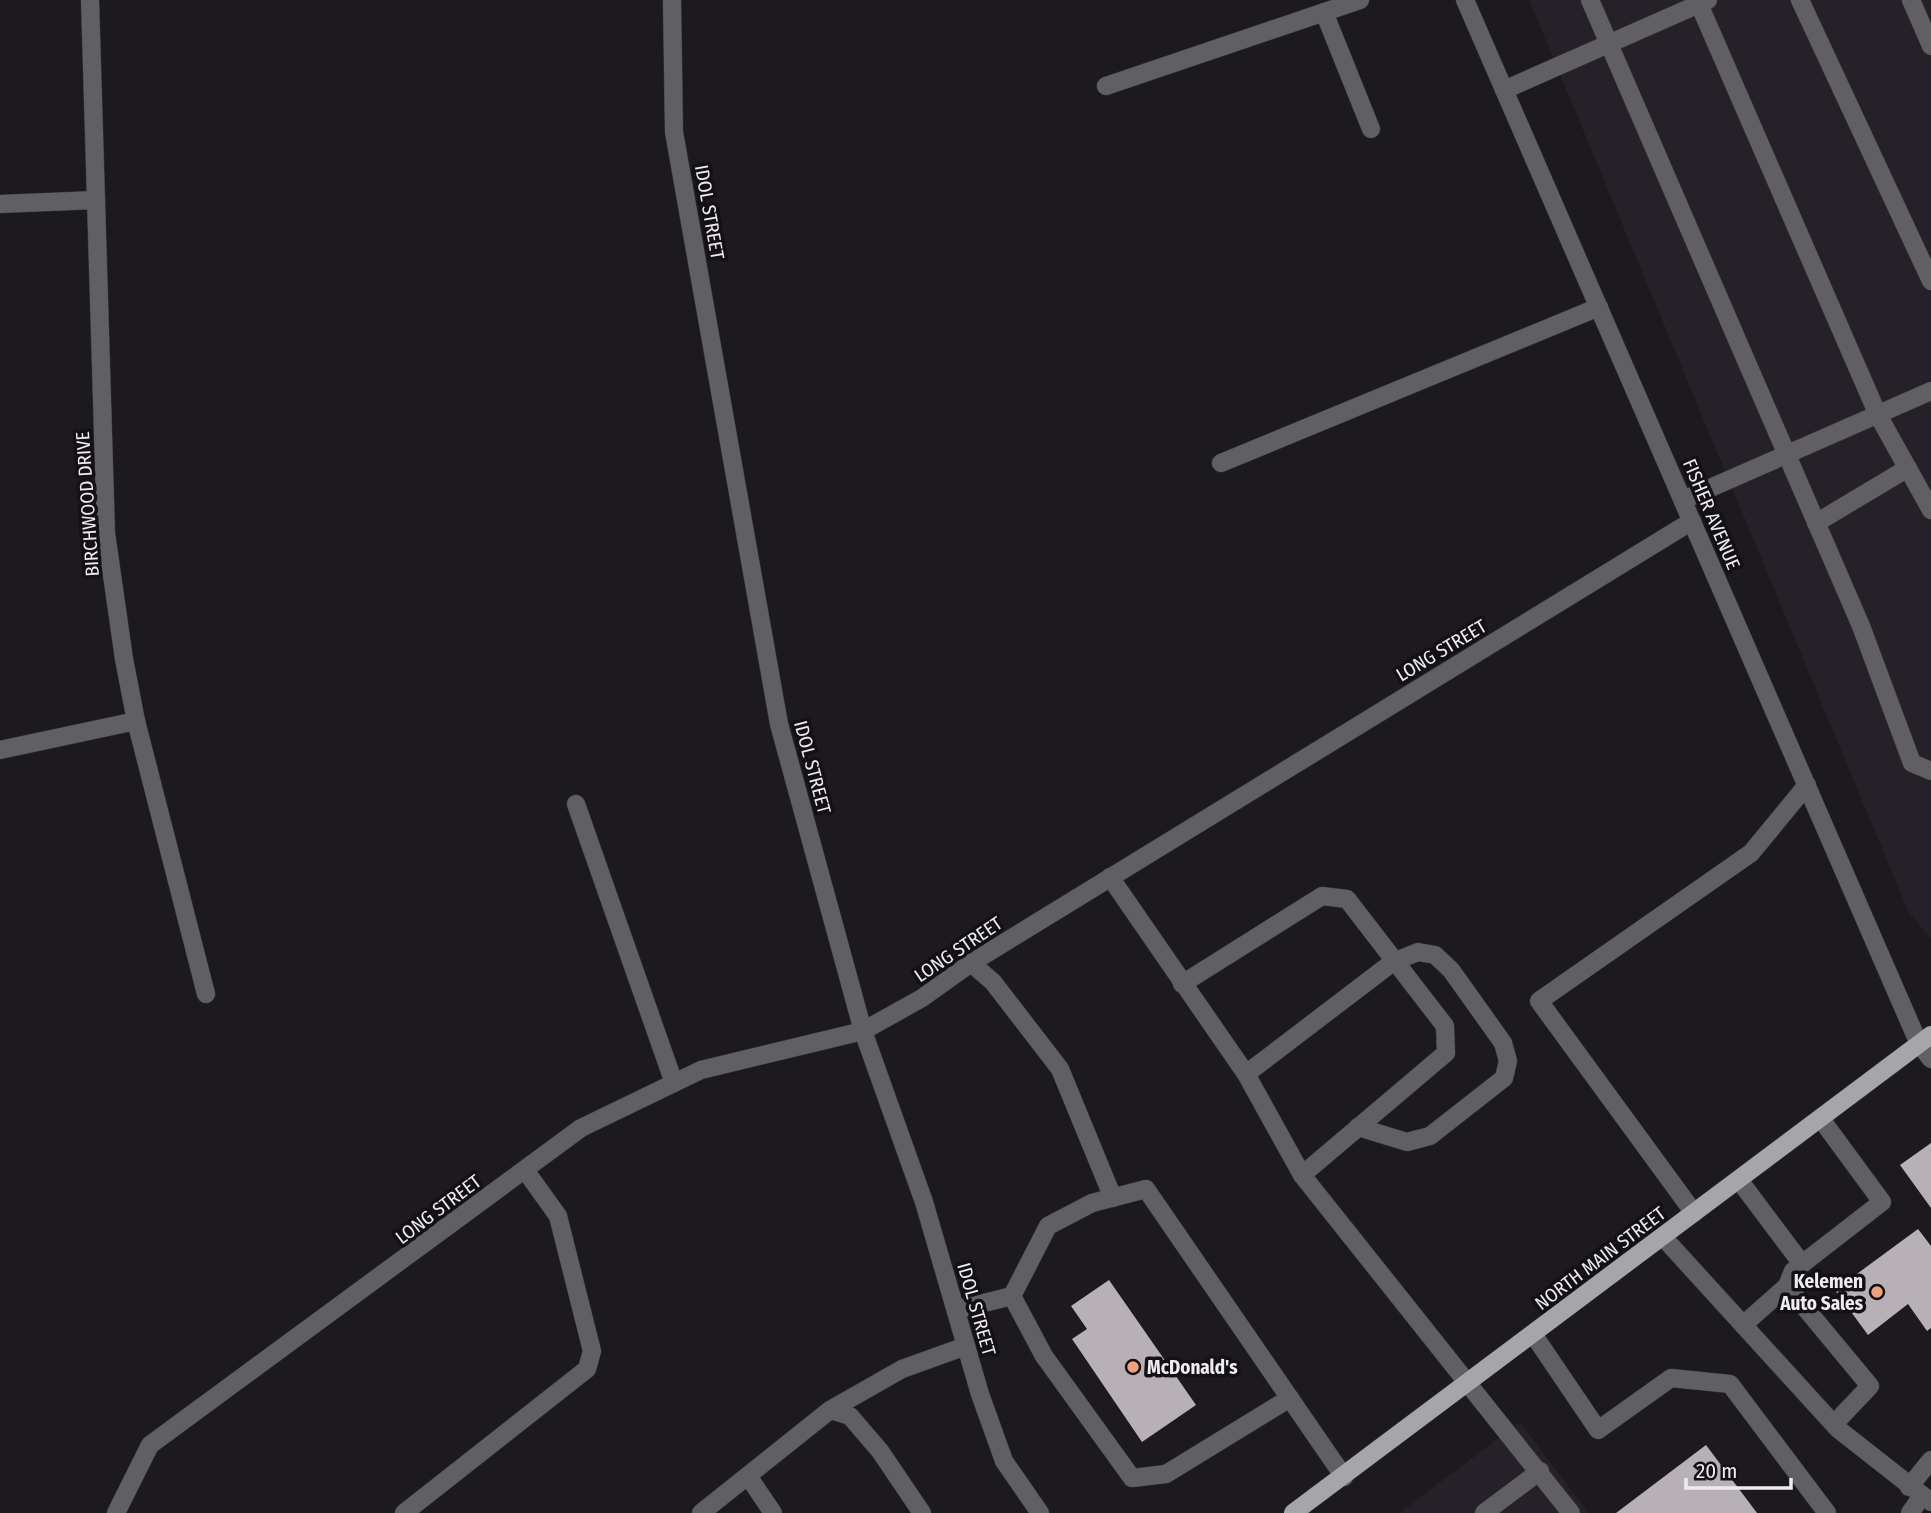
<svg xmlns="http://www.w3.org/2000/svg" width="1931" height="1513" font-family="'Fira Sans Condensed',sans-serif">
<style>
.built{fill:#262029}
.building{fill:#b7b1b5}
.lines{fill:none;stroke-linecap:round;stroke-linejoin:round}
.minor-casing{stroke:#3a373b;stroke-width:19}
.major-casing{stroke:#3a373b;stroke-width:19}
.minor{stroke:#605f62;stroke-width:18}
.major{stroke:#a6a5aa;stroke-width:18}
.poi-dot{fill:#f0a27a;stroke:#131115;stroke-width:2.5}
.labels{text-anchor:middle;stroke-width:7;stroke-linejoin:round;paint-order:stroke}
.street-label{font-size:19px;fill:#eeecef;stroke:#131115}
.poi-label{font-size:19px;font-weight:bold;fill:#eeecef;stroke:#131115;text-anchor:end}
</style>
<rect width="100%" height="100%" fill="#1d1a1e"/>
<!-- built -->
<g class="built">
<polygon points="1529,0 1931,0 1931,939 1908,911"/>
<polygon points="1520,1422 1589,1513 1399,1513"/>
</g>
<!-- building -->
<g class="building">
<polygon points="1931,1143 1931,1208 1900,1165"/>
<polygon points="1918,1229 1931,1246 1931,1328 1927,1331 1908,1304 1868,1335 1835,1290"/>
<polygon points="1109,1280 1196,1405 1142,1442 1072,1339 1087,1329 1071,1306"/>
<polygon points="1706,1445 1757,1513 1616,1513"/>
</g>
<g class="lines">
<defs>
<g id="minor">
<polyline points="90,0 106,533 124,659 136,721 206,994"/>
<polyline points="672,0 674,132 779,724 863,1031 924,1202 980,1394 1004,1461 1040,1513"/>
<polyline points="1465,0 1919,1044 1931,1059"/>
<polyline points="1590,0 1861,626 1912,763 1931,771"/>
<polyline points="1800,0 1931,281"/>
<polyline points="1911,0 1931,46"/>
<polyline points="1699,4 1878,415 1931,510"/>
<polyline points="1324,12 1371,129"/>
<polyline points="1106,86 1360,0"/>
<polyline points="1504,90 1708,0"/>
<polyline points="0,204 96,200"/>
<polyline points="1221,463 1599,307"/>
<polyline points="1683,500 1931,391"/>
<polyline points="1816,523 1908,468"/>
<polyline points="0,750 136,721"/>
<polyline points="576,804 674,1083"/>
<polyline points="1110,877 1246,1074 1302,1175 1571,1513"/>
<polyline points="971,963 993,982 1060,1069 1113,1198"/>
<polyline points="1182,984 1322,896 1347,899 1445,1026 1446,1053 1302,1175"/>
<polyline points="1246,1074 1393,962 1418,952 1435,955 1451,970 1503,1043 1508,1061 1504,1078 1430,1136 1407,1142 1358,1127"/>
<polyline points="1821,1119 1882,1202 1793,1271 1787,1286 1870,1386 1834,1424"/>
<polyline points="1739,1180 1802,1264"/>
<polyline points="1694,1213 1539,1001 1751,853 1807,785"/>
<polyline points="1663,1237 1838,1429 1931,1502"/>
<polyline points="956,1310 1012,1296"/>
<polyline points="1743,1325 1787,1286"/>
<polyline points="1533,1334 1598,1430 1671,1378 1730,1384 1827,1513"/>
<polyline points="1290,1398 1166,1474 1132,1478 1044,1356 1012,1296 1048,1226 1092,1203 1146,1189 1344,1477"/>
<polyline points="830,1410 902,1369 966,1346"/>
<polyline points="748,1476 773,1513"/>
<polyline points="1909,1487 1931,1460"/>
<polyline points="116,1513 150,1445 581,1128 701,1070 863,1031 922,998 971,963 1692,521"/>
<polyline points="404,1513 587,1369 592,1351 558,1216 525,1170"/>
<polyline points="701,1513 830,1410 850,1416 880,1451 922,1513"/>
<polyline points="1484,1513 1540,1471"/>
<polyline points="1910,1513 1922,1496"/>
</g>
<polyline id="major" points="1293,1513 1931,1035"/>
</defs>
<!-- minor casing -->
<use href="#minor" class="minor-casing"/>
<!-- major casing -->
<use href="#major" class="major-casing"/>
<!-- minor -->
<use href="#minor" class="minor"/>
<!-- major -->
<use href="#major" class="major"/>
</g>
<!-- markers -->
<g class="poi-dot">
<circle cx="1877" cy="1292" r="7"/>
<circle cx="1133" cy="1367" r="7"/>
</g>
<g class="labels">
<!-- street labels -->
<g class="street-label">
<text transform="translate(710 212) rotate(80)" y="7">IDOL STREET</text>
<text transform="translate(87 504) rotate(-94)" y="7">BIRCHWOOD DRIVE</text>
<text transform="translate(1712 514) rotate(67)" y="7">FISHER AVENUE</text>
<text transform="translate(1441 650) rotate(-31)" y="7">LONG STREET</text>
<text transform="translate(813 767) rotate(75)" y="7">IDOL STREET</text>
<text transform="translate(958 949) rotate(-34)" y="7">LONG STREET</text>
<text transform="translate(438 1209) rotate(-37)" y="7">LONG STREET</text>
<text transform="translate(1600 1258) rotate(-37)" y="7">NORTH MAIN STREET</text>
<text transform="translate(977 1309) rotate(74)" y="7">IDOL STREET</text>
</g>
<!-- poi labels -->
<g class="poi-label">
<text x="1863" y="1288">Kelemen<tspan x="1863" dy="22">Auto Sales</tspan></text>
<text x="1147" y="1374" text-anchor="start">McDonald's</text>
</g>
</g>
<!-- scale -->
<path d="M1686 1478v10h105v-10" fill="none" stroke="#eeecef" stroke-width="3.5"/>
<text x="1696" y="1478" font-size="21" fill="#eeecef" stroke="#131115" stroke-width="5" paint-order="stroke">20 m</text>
</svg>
